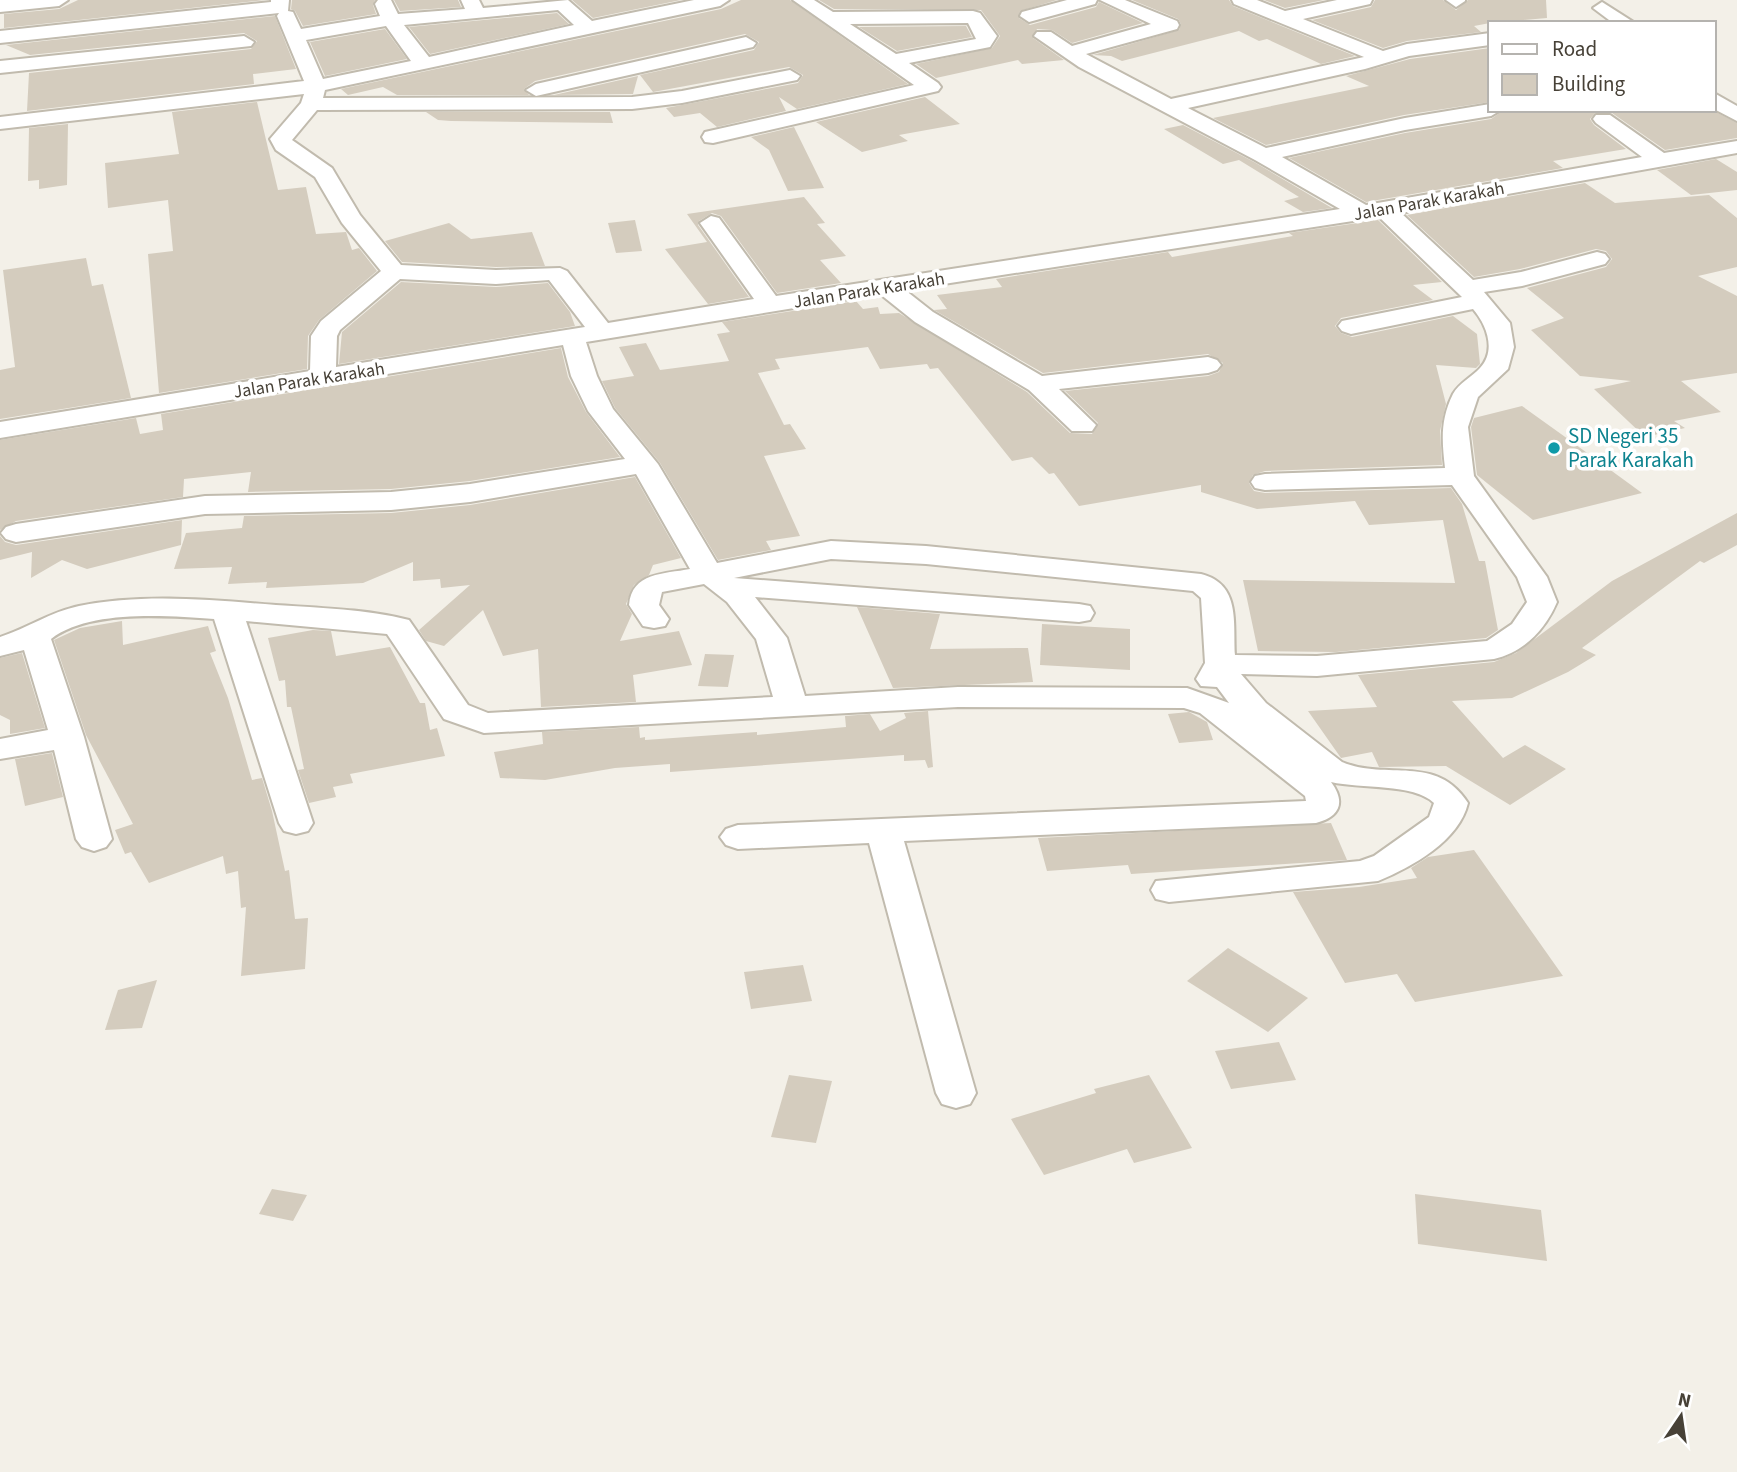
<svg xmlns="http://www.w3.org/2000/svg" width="1737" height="1472" font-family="'Source Sans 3',sans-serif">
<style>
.building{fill:#d4ccbe}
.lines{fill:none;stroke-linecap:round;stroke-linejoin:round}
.minor-casing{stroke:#c1bbae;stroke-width:4}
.minor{fill:#fff;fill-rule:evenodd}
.culture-dot{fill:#0f9aa8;stroke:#fff;stroke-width:2.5}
.labels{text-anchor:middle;stroke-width:7;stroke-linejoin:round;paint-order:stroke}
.far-street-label{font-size:18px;fill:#474137;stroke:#fff}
.culture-label{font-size:21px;fill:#0d838f;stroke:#fff;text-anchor:start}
</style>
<rect width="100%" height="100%" fill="#f3f0e8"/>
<!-- building -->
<g class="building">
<polygon points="78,0 265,0 4,28 4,14 59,9"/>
<polygon points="292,0 375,0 373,5 376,14 303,26 295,11 291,9"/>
<polygon points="394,0 458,0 461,7 400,11"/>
<polygon points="572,0 681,0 593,18"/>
<polygon points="741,0 790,0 908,84 797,109 779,97 786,111 717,127 700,113 674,117 666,108 798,83 803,75 789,67 653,92 640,75 754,50 759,42 745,34 535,81 524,89 529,95 397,95 383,87 348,95 341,89 721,9"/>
<polygon points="819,0 1057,0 1020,11 1019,18 1030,25 1096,7 1099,2 1143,23 1072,43 1052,30 1037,29 1033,38 1064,60 1022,64 1018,60 936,78 916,64 992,48 1000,36 981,10 834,9"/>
<polygon points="1132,0 1229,0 1233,6 1355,56 1321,64 1267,39 1259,41 1239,31 1122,61 1111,56 1093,55 1179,30 1181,24 1178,19"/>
<polygon points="1264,0 1324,0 1285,8"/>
<polygon points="1375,0 1443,0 1456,10 1468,0 1546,0 1547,18 1490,23 1474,26 1481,32 1407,41 1383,48 1312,20 1371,7"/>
<polygon points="557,13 569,24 430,54 409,27"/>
<polygon points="275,16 296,69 253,74 254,84 27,111 29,73 251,49 257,41 244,33 30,55 6,45"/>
<polygon points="966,26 972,37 897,51 859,27"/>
<polygon points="385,29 407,59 325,76 310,42"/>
<polygon points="1490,48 1490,102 1404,115 1266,145 1213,118 1369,86 1346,76 1410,59"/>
<polygon points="638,76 633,94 554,95"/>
<polygon points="925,97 960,124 899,135 908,141 862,152 816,122"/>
<polygon points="257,102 278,190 306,187 316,234 346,232 352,250 359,248 377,271 319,320 308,336 307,369 159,393 148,254 173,251 168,200 108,208 105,163 179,154 172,112"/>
<polygon points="1504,110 1712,110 1737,123 1737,138 1665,150 1612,113 1596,112 1590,119 1594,125 1626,149 1553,161 1563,168 1366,202 1289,158 1405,133 1491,119"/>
<polygon points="426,112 610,112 613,123 451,121 438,120"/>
<polygon points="68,124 67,185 39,189 39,180 28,181 29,128"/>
<polygon points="1183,125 1254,162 1332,208 1303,212 1284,201 1299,197 1239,160 1223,164 1164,129"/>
<polygon points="794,127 824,188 788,191 769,150 751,137"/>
<polygon points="1716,159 1737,172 1737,190 1691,195 1657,170"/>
<polygon points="1585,183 1615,203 1709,195 1737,218 1737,267 1698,276 1737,296 1737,373 1681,381 1721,412 1674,421 1685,428 1645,437 1594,389 1631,381 1580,376 1531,330 1564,318 1527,288 1606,267 1612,259 1606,251 1596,249 1520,269 1474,277 1407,215"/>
<polygon points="804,197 825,223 817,224 846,256 820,260 841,283 777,293 721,216 712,213 699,221 698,225 749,297 708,304 665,249 707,242 687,214"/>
<polygon points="635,220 642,251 616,253 608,223"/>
<polygon points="1378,220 1442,282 1413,285 1433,300 1341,318 1335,326 1341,333 1352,337 1453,316 1477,334 1480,364 1476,368 1436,365 1446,404 1440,431 1442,465 1265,471 1253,475 1249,483 1254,491 1265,493 1451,488 1462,504 1479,561 1485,561 1498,630 1486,638 1336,652 1258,651 1243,580 1455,583 1443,520 1369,525 1355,501 1257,509 1201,492 1201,485 1079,506 1054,473 1049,474 1032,457 1012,461 938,368 930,369 927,364 880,369 868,347 775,359 780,369 758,373 784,425 790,424 806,449 764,456 800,536 766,541 771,550 718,560 660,463 615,408 602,381 634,376 619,347 646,343 660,370 729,361 717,334 730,332 722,322 856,301 863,309 878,307 880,314 899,313 1027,392 1070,433 1092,434 1098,423 1065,391 1208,376 1219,372 1223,363 1208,354 1043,373 934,310 947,309 937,295 1002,287 996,279 1168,252 1172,257 1293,236 1289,233"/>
<polygon points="449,223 471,239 532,232 545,266 496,267 402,262 385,241"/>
<polygon points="86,258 92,286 103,284 131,398 0,419 0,370 15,367 3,270"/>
<polygon points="401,282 496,287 548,283 570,312 575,326 339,364 342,332"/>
<polygon points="561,348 568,377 586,412 620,457 470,481 391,489 248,492 251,472 184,479 183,497 16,521 0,530 0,440 136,418 140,434 163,430 161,414"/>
<polygon points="1522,406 1568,439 1642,493 1533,520 1477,475 1471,427 1474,418"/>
<polygon points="635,477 681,558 653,565 649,575 634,585 626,604 632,614 620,641 679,631 692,665 633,675 636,702 541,707 538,649 503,656 483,610 444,646 426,641 419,630 470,585 441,588 440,579 413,581 413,562 363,583 266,588 267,582 228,584 232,567 174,569 186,533 242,528 244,516 391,513 470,505"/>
<polygon points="1737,513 1737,545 1704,563 1700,561 1582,648 1596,655 1568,672 1512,698 1452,701 1503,758 1525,745 1566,769 1510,805 1446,766 1379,767 1372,752 1341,758 1308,711 1377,707 1358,675 1494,662 1516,653 1612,581"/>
<polygon points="182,520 181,545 87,569 62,560 31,578 32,552 0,560 0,536 5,542 16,545"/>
<polygon points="857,607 940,614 930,649 1028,648 1033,682 893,688"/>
<polygon points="122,621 123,645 208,626 216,651 210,653 228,698 252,780 262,778 272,811 285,871 289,870 295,919 308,918 305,969 241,976 246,907 241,908 238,871 226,874 223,856 149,883 131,852 125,854 115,830 133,824 86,735 54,640 80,628"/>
<polygon points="1042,624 1130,629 1130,670 1040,665"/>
<polygon points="313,630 331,631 336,656 390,647 420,703 425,703 430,730 437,728 445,756 350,774 353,783 333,787 336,797 309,803 298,770 304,769 291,707 287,707 285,680 279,681 268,638"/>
<polygon points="22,653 45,728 10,734 10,720 0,715 0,658"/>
<polygon points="705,654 734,655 728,687 698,686"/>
<polygon points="928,711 933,767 928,768 925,760 904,761 904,755 670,772 670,764 615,768 545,780 500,778 494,752 543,744 542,732 639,727 640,738 645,737 645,740 757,732 757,735 846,727 845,716 870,714 880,731 906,718 904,713"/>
<polygon points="1189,712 1207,722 1213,740 1179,743 1168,714"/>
<polygon points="52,753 63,797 25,806 15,759"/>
<polygon points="1331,823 1347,860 1131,874 1128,865 1047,871 1038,838"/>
<polygon points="1474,850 1563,976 1415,1002 1397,974 1345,983 1293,892 1359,887 1417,878 1411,868 1428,857"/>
<polygon points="1228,948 1308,998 1268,1032 1187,981"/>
<polygon points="803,965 812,1001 751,1009 744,972"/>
<polygon points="157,980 142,1028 105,1030 118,990"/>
<polygon points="1279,1042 1296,1080 1231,1089 1215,1051"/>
<polygon points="789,1075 832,1081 816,1143 771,1137"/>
<polygon points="1149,1075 1192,1148 1134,1163 1127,1149 1044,1175 1011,1119 1096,1093 1094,1089"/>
<polygon points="272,1189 307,1195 293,1221 259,1214"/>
<polygon points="1415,1194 1541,1210 1547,1261 1418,1244"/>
</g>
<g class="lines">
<defs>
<g id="minor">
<polygon points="0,0 68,0 59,6 0,12"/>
<path d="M 271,0 L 289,0 L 288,11 L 293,12 L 301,29 L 380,16 L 375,4 L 378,0 L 391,0 L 398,14 L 465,9 L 461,0 L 479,0 L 483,8 L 568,0 L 592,21 L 694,0 L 729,0 L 720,6 L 325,90 L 323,98 L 632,97 L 682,91 L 790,70 L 800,76 L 797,80 L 682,103 L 632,109 L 317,110 L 292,140 L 332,168 L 360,215 L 401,265 L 496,270 L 560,268 L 567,271 L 608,323 L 754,299 L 700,223 L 711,216 L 719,218 L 776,296 L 1340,209 L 1255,160 L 1079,67 L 1034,36 L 1037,32 L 1051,32 L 1072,46 L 1151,24 L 1100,0 L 1125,0 L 1177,21 L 1179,25 L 1177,29 L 1086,54 L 1171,99 L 1364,57 L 1234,4 L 1232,0 L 1257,0 L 1285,11 L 1337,0 L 1372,0 L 1370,4 L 1303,19 L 1383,51 L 1407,44 L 1490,33 L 1490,45 L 1409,56 L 1365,69 L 1188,108 L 1266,148 L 1405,118 L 1490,104 L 1490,110 L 1501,110 L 1491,116 L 1405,130 L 1282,157 L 1366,205 L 1642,157 L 1596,123 L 1593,119 L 1596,115 L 1610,115 L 1664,153 L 1737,141 L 1737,153 L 1401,213 L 1473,280 L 1521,272 L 1597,252 L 1605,254 L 1609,259 L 1605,264 L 1522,286 L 1484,292 L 1510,323 L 1514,347 L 1508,369 L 1478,397 L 1468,427 L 1474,476 L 1547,577 L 1557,602 C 1545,630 1524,652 1494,659 L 1317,676 L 1241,674 L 1266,703 L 1342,762 C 1387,781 1436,753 1468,803 C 1459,841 1412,867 1378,881 L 1169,902 L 1156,899 L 1151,890 L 1156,881 L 1360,861 L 1374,856 L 1429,817 L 1434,803 C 1414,783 1360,789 1331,782 C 1346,802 1340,817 1316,823 L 904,841 L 976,1093 L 970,1104 L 956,1108 L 942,1104 L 936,1093 L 869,843 L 738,849 L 726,845 L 720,837 L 726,829 L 738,825 L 1306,801 L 1305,796 L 1200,713 L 1184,708 L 958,707 L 484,733 L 444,719 L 387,634 L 246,621 L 313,823 L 308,831 L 296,834 L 284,831 L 279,823 L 214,619 C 168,616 90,609 51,639 L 84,737 L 112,839 L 106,847 L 94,851 L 82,847 L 76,839 L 54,750 L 0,759 L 0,739 L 48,730 L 24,650 L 0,656 L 0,637 C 28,628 50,612 79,606 C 144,593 211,600 276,605 C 321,608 366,609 409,620 L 468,705 L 488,713 L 773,697 L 756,639 L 727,602 L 704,584 L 662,592 L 659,605 L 669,619 L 665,626 L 654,628 L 643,626 L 629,605 C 632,572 664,574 690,569 L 636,474 L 470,502 L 391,510 L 205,514 L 16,542 L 6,539 L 1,533 L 6,527 L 16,524 L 205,496 L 391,492 L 470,484 L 625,459 L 588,411 L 571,376 L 563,345 L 0,438 L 0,422 L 310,371 L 311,336 L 321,321 L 381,271 L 342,223 L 315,177 L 276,150 L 270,139 L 301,103 L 304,94 L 0,129 L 0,117 L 304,81 L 277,16 L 279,13 L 0,43 L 0,31 L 271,2 ZM 558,10 L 574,25 L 429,57 L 404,25 ZM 386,26 L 411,61 L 323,79 L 306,40 ZM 1379,217 L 1462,297 L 1342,321 L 1338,326 L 1342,331 L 1351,334 L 1473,309 C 1486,324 1497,350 1480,368 C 1472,377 1459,383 1453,394 C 1440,420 1442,441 1445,468 L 1265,474 L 1255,476 L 1251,482 L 1255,488 L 1265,490 L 1452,485 L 1517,577 L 1527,602 L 1512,624 L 1487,641 L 1317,656 L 1235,655 C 1233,623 1241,584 1201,574 L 926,546 L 831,541 L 717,563 L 658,464 L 613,409 L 597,376 L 586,342 L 880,294 L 915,322 L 1029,390 L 1072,431 L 1092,431 L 1096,425 L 1059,389 L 1208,373 L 1217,370 L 1221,365 L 1217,360 L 1208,357 L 1042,376 L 933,312 L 905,290 ZM 400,279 L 496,284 L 549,280 L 585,327 L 336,367 L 337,336 L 340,330 ZM 831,559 L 926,564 L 1193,591 L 1201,598 L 1205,663 L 1196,679 L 1201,686 L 1217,687 L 1229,703 L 1187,688 L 958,687 L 805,696 L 787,638 L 755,597 L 1079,622 L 1090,620 L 1094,613 L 1090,606 L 1079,604 L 734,578 Z"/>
<path d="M 793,0 L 814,0 L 833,12 L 973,11 L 980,13 L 997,36 L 990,47 L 909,63 L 938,83 L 941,87 L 938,91 L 713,143 L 705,142 L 702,137 L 705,132 L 914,85 ZM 968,23 L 976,39 L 896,54 L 850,24 Z"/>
<polygon points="1067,0 1097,0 1095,4 1029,22 1020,16 1022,12"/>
<polygon points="1446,0 1465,0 1465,1 1456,7"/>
<polygon points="1602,2 1635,23 1613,23 1593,8"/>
<polygon points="244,36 254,42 251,46 0,73 0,61"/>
<polygon points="746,37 756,43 753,47 536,96 526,90 536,84"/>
<polygon points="1714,93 1737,106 1737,121 1714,109"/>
</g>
</defs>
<!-- minor casing -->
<use href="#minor" class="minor-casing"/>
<!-- minor -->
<use href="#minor" class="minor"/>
</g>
<!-- markers -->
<circle class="culture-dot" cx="1554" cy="448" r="7"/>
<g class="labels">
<!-- far-street labels -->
<g class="far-street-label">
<text transform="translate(1429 201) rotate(-10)" y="6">Jalan Parak Karakah</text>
<text transform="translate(869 290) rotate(-9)" y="6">Jalan Parak Karakah</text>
<text transform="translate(309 380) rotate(-9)" y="6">Jalan Parak Karakah</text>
</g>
<!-- culture labels -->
<g class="culture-label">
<text x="1568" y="443">SD Negeri 35<tspan x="1568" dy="24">Parak Karakah</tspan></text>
</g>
</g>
<!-- legend -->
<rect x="1488" y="21" width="228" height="91" fill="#ffffff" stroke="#b5b3af" stroke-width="2"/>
<rect x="1502" y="44" width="35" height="10" fill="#ffffff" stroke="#b5b3af" stroke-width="2"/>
<text x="1552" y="56" font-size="21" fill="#474137">Road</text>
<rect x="1502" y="74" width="35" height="21" fill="#d4ccbe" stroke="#b5b3af" stroke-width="2"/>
<text x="1552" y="91" font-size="21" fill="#474137">Building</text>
<!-- north arrow -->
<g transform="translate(1681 1416) rotate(13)" stroke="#ffffff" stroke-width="5" paint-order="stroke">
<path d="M0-5L12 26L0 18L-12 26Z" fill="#474137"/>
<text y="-10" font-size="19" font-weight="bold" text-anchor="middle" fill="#474137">N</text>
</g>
</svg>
